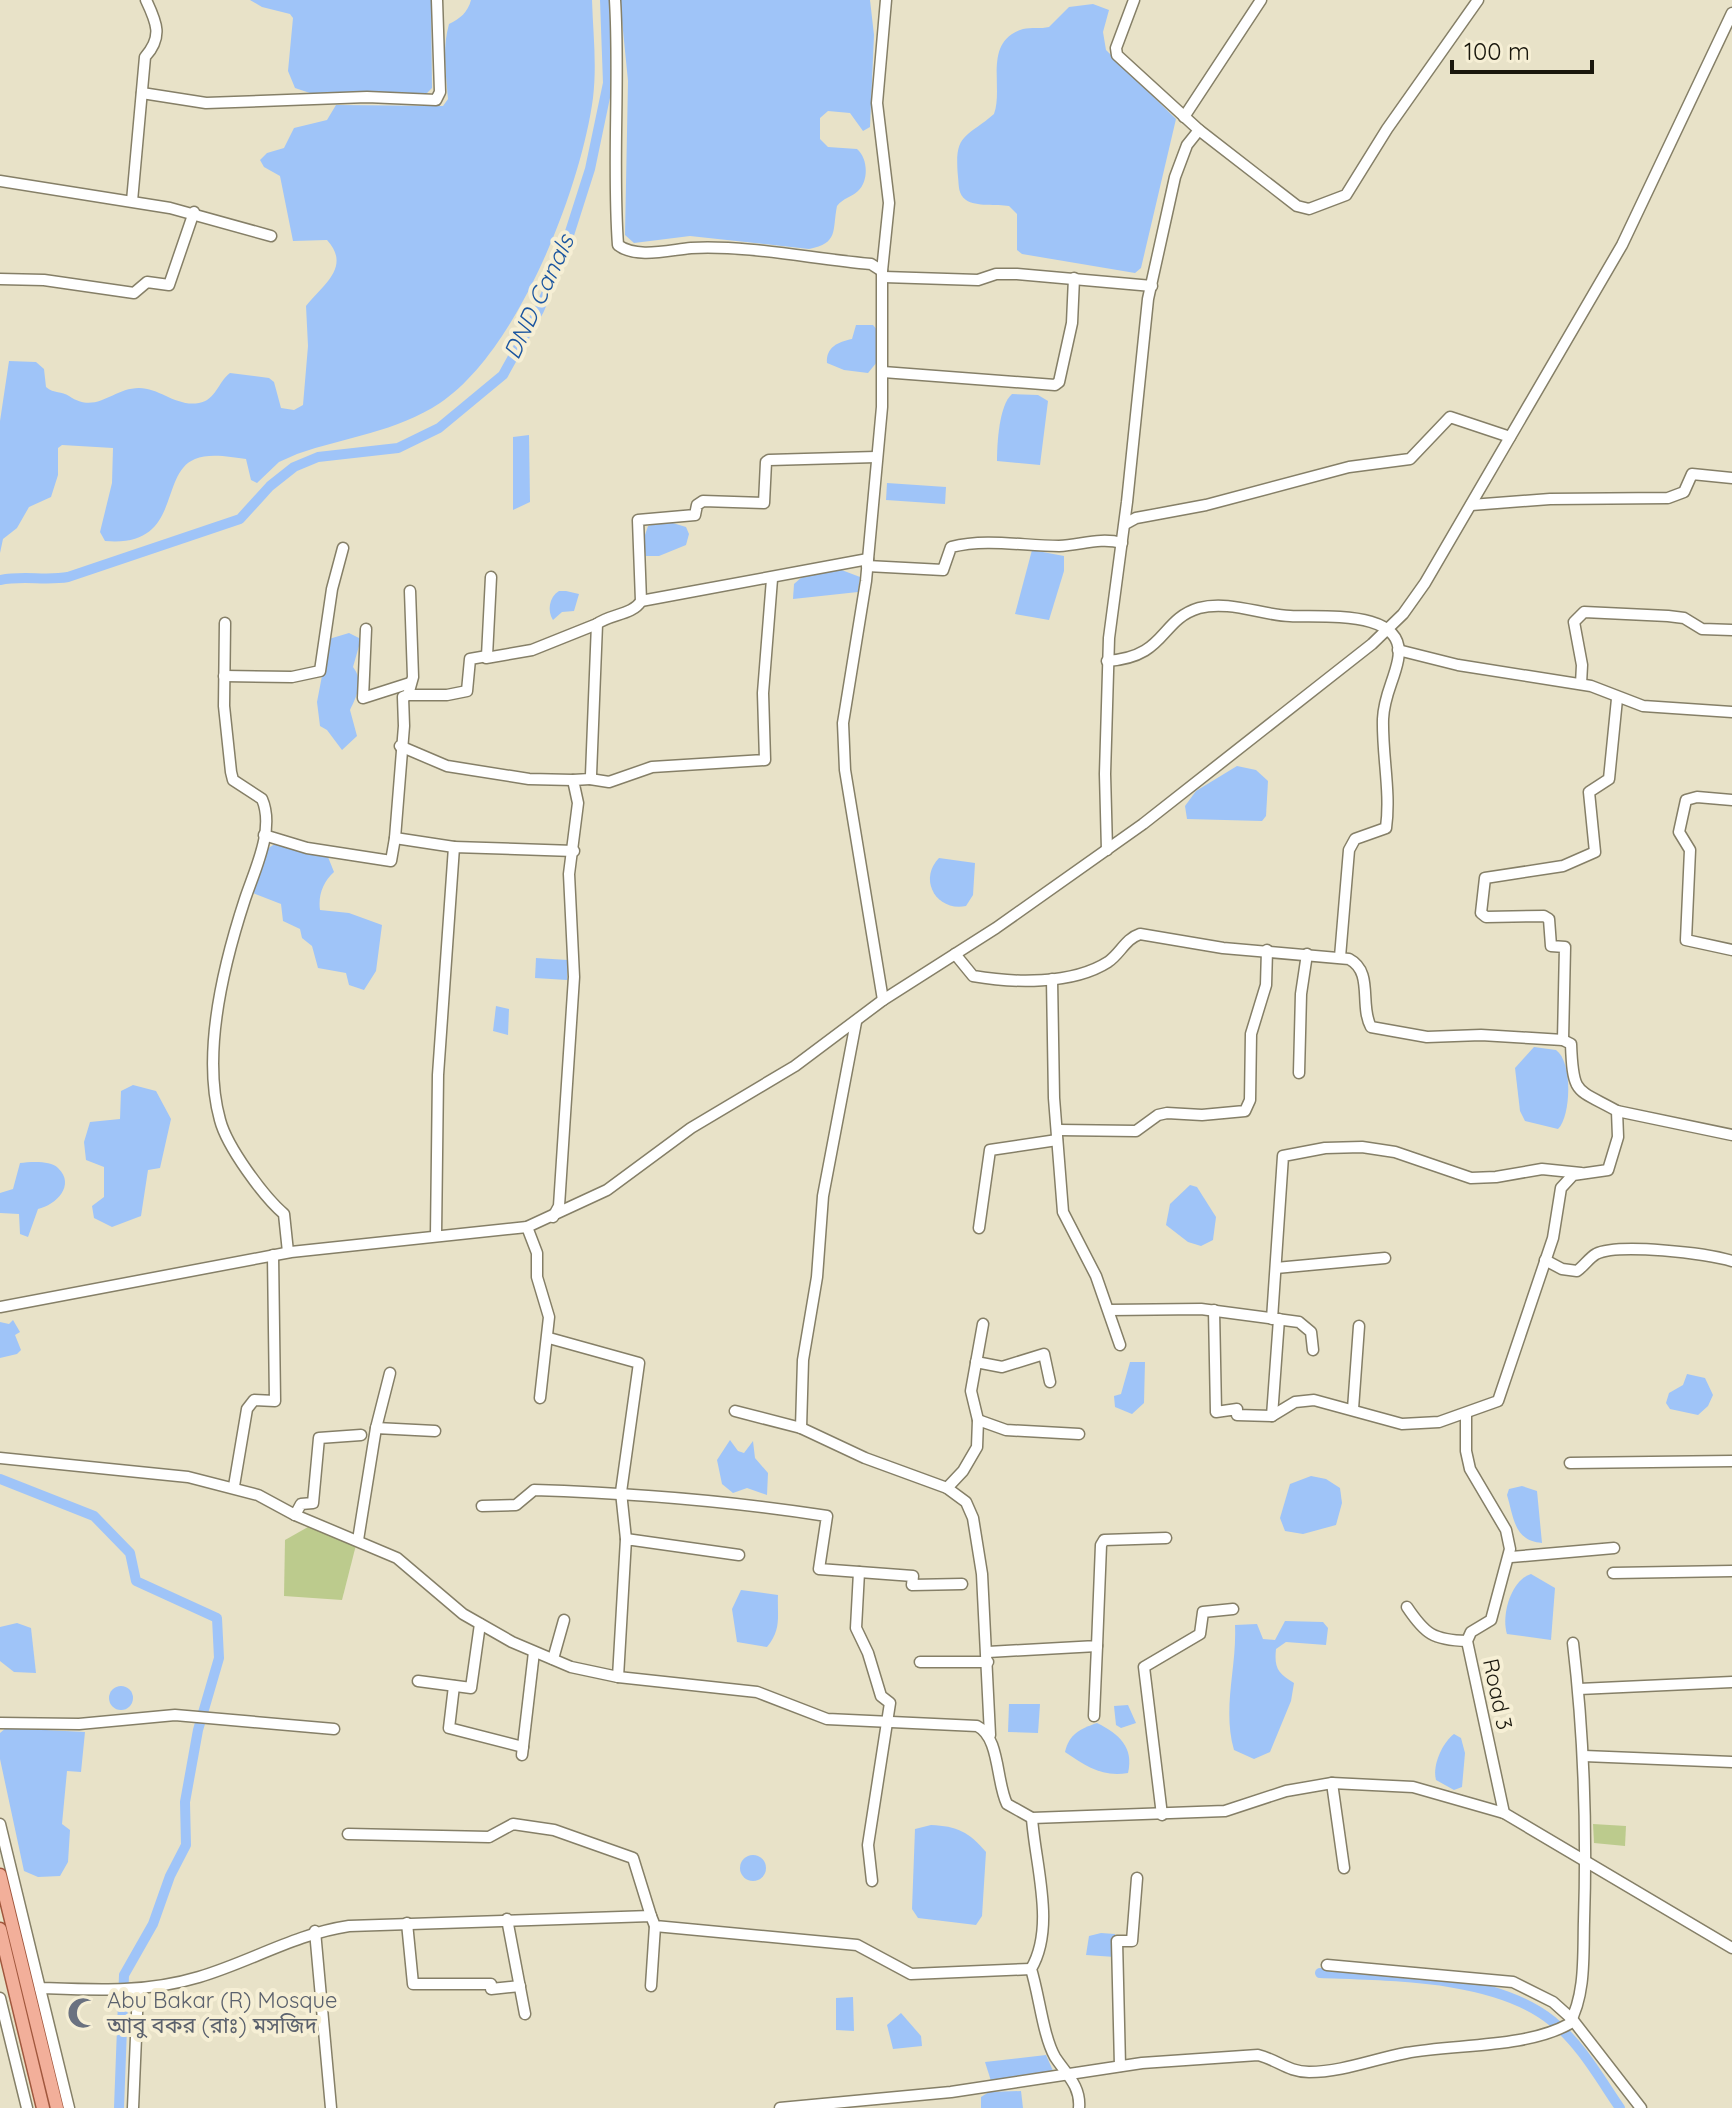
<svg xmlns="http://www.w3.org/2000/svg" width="1732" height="2108" font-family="Quicksand,'Noto Sans Bengali',sans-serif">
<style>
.green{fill:#bccb8d}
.water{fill:#9fc4f8}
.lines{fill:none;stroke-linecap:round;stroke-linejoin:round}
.canal{stroke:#9fc4f8;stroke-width:10}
.minor-casing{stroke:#857f67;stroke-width:13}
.major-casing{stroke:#a0573d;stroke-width:15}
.minor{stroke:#fff;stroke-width:10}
.major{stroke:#f2af9a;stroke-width:12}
.labels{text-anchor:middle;stroke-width:8;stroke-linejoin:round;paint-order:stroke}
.street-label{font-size:22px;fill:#19170d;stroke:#f6efd5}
.worship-label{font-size:22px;fill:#5b616d;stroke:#f6efd5;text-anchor:start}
.water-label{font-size:24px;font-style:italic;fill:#19549f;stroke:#f6efd5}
</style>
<rect width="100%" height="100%" fill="#e8e2c8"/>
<!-- green -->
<g class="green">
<polygon points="308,1527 356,1545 342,1600 284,1596 285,1540"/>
<polygon points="1593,1824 1626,1826 1625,1846 1594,1843"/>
</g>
<!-- water -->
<g class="water">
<polygon points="250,0 431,0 432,88 427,93 416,95 316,95 295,88 288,71 293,18 290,14 262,7"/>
<path d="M 471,0 L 592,0 C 593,33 597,64 593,98 C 581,188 518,351 440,403 C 396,432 346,437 297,454 L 279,462 L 257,483 L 251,480 L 246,459 C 231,457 209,453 195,459 C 158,474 183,548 105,541 L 100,532 L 112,483 L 113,448 L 62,445 L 58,448 L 58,475 L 51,497 L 29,507 L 17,528 L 3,539 L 0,553 L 0,421 L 9,361 L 36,362 L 44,369 L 46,387 C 54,394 62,391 69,396 C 97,415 112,388 139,388 C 160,388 176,407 199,403 C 216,400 218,382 230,373 L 269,378 L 274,382 L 281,408 L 294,410 L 303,405 L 308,346 L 306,306 C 322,286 352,267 327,240 L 293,241 L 280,176 L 264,167 L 260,160 L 267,153 L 284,148 L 294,128 L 327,120 L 336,105 L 443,106 L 448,99 C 446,73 442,49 449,24 C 460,19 468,12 471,0 Z"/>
<path d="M 620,0 L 870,0 L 874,35 L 870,127 L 863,131 L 850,113 L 828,111 L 820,118 L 820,139 L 828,147 L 857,149 C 868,158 869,181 858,191 C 852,197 843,198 837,206 C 832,231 839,243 809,249 L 690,236 L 634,243 L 625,235 L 628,81 Z"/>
<path d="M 1093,4 L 1109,10 L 1103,32 L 1106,50 L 1176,119 L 1141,268 L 1135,273 L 1022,254 L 1017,250 L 1017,214 L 1009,206 C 997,204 976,207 966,200 C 958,194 959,186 958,177 C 954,133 965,139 994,114 C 1004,87 982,42 1023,29 C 1031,27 1041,29 1049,27 L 1069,7 Z"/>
<path d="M 856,325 L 873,325 L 878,331 L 877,362 L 868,373 L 844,370 L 827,363 C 826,347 838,342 852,339 Z"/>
<path d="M 1012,394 L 1038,395 L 1048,401 L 1040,465 L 997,461 C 997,444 999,405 1012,394 Z"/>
<polygon points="529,435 530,502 513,510 513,437"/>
<polygon points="887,483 946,487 945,504 886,500"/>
<polygon points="666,521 686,527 689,534 686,545 659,556 646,556 643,541 648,526"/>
<polygon points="1032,550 1064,556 1064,571 1049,620 1015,614"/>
<polygon points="839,569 860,577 858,592 793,599 794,584 802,577"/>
<path d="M 566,591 L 579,594 L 574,611 L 562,612 L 553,620 C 547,611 549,597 559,591 Z"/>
<path d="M 349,633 L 361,639 L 353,667 C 364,681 357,696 350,710 L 357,736 L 342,750 L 327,730 L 320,726 L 317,702 L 329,639 Z"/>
<polygon points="1237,766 1256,770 1268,781 1266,816 1262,821 1187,819 1185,806 1196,791"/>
<path d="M 275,844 L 328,857 L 334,872 C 323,882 318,895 320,910 L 349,913 L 382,925 L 376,971 L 364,990 L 349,985 L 346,973 L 318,968 L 312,946 L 302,938 L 300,929 L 283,921 L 281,904 L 253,893 L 265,850 Z"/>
<path d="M 939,858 L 975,863 L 973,895 L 966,906 C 936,912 918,879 939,858 Z"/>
<polygon points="536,958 568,960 567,980 535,978"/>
<polygon points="496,1006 509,1009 508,1035 493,1031"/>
<path d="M 1534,1047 L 1556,1050 C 1573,1062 1571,1116 1558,1129 L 1525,1121 L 1520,1111 L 1515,1068 Z"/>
<polygon points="133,1085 156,1091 171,1119 160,1168 148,1170 141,1216 112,1227 94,1218 92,1206 104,1197 104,1167 86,1160 84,1142 90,1122 120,1119 121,1091"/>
<path d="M 20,1163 C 30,1162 50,1160 58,1168 C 76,1185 56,1205 38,1209 L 28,1237 L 20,1234 L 19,1214 L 0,1213 L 0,1193 L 13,1189 Z"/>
<polygon points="1190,1185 1197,1187 1216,1217 1213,1240 1201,1246 1188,1242 1166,1225 1170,1204"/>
<polygon points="13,1320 20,1332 15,1335 21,1350 17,1354 0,1358 0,1322 9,1324"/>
<polygon points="1130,1362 1145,1362 1144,1403 1132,1414 1115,1407 1114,1396 1121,1394"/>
<polygon points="1687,1374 1705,1378 1713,1395 1708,1406 1698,1415 1670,1409 1666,1403 1669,1393 1683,1385"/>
<polygon points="730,1440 738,1451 744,1453 753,1441 755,1458 768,1473 767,1495 747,1488 733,1493 722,1484 717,1460"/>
<polygon points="1311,1476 1326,1479 1340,1488 1342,1503 1336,1525 1303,1534 1285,1531 1280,1518 1290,1484"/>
<path d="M 1522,1486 L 1537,1491 L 1542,1543 C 1514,1541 1514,1518 1507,1495 L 1509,1489 Z"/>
<path d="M 1531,1574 L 1555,1588 L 1551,1640 L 1507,1634 C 1501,1615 1511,1580 1531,1574 Z"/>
<path d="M 741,1590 L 778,1595 C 777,1616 782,1629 767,1647 L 737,1642 L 732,1609 Z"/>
<path d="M 1285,1621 L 1323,1622 L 1328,1628 L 1326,1645 L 1286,1642 L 1276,1649 C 1274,1668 1278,1673 1294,1683 L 1291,1701 L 1270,1752 L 1254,1759 L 1234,1750 C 1222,1708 1237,1668 1235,1625 L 1257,1624 L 1263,1639 L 1275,1640 Z"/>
<polygon points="17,1623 31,1628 36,1673 14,1672 0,1661 0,1627"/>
<circle cx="121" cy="1698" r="12"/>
<polygon points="1009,1704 1040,1704 1038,1733 1008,1732"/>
<polygon points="1128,1705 1136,1723 1121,1728 1116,1725 1114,1706"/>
<path d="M 1097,1723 C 1119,1734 1134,1747 1128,1773 C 1102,1777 1087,1767 1065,1752 C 1069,1734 1080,1729 1097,1723 Z"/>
<polygon points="6,1728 85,1732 81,1772 67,1771 62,1824 70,1830 68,1862 60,1876 38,1877 24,1871 0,1759 0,1733"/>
<path d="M 1454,1734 L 1461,1738 L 1465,1753 L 1462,1787 L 1454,1790 L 1436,1780 C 1432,1766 1442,1743 1454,1734 Z"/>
<path d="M 931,1825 C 957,1826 969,1832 986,1852 L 982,1916 L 976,1925 L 918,1918 L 912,1909 L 915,1829 Z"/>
<circle cx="753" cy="1868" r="13"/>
<polygon points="1101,1933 1115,1934 1115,1957 1086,1955 1089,1936"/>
<polygon points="853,1997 854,2031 836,2030 836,1998"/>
<polygon points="901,2013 921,2036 922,2046 893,2049 887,2025"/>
<polygon points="1046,2055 1054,2073 991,2081 985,2062"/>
<polygon points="1021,2091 1023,2108 981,2108 981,2097 989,2092"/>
</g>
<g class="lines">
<!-- canal -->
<g class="canal">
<path d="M 0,580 C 23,575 45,581 68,577 L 240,519 L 270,486 L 294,467 L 318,457 L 398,448 L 439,428 L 503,375 L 539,310 L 561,260 L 590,169 L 608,83 L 605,0"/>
<polyline points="0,1479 94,1516 130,1553 136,1581 217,1618 219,1658 198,1730 185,1802 186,1845 170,1876 153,1924 124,1975 119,2108"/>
<path d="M 1320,1973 C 1391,1976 1495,1975 1552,2021 C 1580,2043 1600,2079 1620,2108"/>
</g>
<defs>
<g id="minor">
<path d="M 615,0 C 620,82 612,163 618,245 C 636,259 669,250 691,248 C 750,245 812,259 871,264 L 882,271"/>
<polyline points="1134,0 1116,48 1117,55 1199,130 1297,206 1309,209 1346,195 1387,129 1478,0"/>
<polyline points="142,93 206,103 367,97 436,100 440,92 437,0"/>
<polyline points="1184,117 1261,0"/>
<polyline points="0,181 170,208 271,236"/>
<path d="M 132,201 L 145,57 C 163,37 157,23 146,0"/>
<polyline points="884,277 978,280 996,274 1017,274 1152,286"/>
<polyline points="0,279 44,280 134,293 147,282 169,285 194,212"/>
<polyline points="883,372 1055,385 1059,382 1072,323 1074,278"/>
<polyline points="1471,505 1550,499 1668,498 1684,492 1692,474 1732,478"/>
<polyline points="1125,524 1136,518 1206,505 1349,467 1410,459 1450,417 1510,437"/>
<path d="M 867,566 L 943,570 L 951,547 C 987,538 1023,546 1059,546 C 1081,545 1100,537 1122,543"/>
<polyline points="410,591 413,677 408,695 403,697 404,726 395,838 454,847"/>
<polyline points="641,601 868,559"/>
<path d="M 225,623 L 224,706 L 231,772 L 233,780 L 262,799 C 275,829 255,869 245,899 C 224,963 201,1052 220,1120 C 227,1147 264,1197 284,1214 L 288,1252"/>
<polyline points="366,629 363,698 410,683"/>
<polyline points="1398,650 1458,665 1591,686 1643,706 1732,712"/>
<polyline points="486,658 532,650 597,624"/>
<path d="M 1107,661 C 1167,657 1159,620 1199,608 C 1229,600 1261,615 1290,616 C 1321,618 1408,608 1398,660 C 1394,681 1384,695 1383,719 C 1382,755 1391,792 1386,828 L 1355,839 L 1349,850 L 1340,957"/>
<polyline points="224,676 292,677 320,671 332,589 343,548"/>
<polyline points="1581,684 1582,665 1574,622 1584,612 1668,616 1684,618 1702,629 1732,630"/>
<polyline points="408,695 447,695 467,691 470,659 487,656 491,577"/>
<polyline points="400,746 447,766 529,779 573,780"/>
<polyline points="590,779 609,782 652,767 765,760 763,693 772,579"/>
<polyline points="1732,800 1697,797 1686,800 1679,832 1690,850 1686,940 1732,950"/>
<polyline points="264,835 307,848 391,861 395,838"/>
<polyline points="1107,850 1105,774 1109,638 1127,502 1148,299 1175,177 1187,145 1199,130"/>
<path d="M 955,954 L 973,976 C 1013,983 1072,985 1108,962 C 1121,953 1125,939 1140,934 L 1223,948 L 1349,959 C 1374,972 1359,1005 1371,1027 L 1427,1037 L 1481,1035 L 1563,1040 L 1571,1044 C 1573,1096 1576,1088 1617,1111 L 1618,1137 L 1608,1170 L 1573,1175 L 1561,1188 L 1553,1238 L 1498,1401 L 1439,1422 L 1402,1424 L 1314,1400 L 1295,1402 L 1272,1416 L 1237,1415 L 1237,1409 L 1216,1412 L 1214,1310"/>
<polyline points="1052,979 1054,1098 1063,1212 1096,1276 1120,1345"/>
<polyline points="883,1000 845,770 843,723 866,581 882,407 882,271 889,203 877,103 886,0"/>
<polyline points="1563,1040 1565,947 1551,946 1549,919 1544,916 1486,917 1481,913 1485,878 1563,866 1595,852 1589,792 1609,779 1617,699"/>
<polyline points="1299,1073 1301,994 1307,954"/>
<polyline points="1617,1111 1732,1135"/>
<polyline points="1059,1130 1136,1131 1158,1115 1167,1113 1202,1115 1245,1111 1250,1100 1251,1034 1266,985 1267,950"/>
<path d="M 553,1217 L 559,1206 L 574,977 L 569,874 L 578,803 L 573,780 L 590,779 L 591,775 L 597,624 C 610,614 633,615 641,601 L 638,520 L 695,515 L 697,505 L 703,501 L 764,503 L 766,462 L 769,460 L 876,457"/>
<polyline points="527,1227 537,1253 537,1277 549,1317 540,1398"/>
<polyline points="979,1228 990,1150 1057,1140"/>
<polyline points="436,1235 438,1075 454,847 574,851"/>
<path d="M 1545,1260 L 1562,1269 L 1577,1271 C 1584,1266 1589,1258 1596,1254 C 1617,1243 1708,1253 1732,1261"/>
<polyline points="1276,1268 1385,1258"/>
<polyline points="0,1307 291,1252 527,1227 607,1190 691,1128 795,1066 883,1000 996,928 1143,824 1372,644 1403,614 1425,583 1622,245 1732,13"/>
<polyline points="1109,1310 1201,1309 1299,1322 1311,1332 1313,1350"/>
<polyline points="1272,1319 1283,1156 1325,1148 1362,1147 1395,1152 1471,1178 1496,1177 1542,1169 1581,1173"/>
<polyline points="549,1338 639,1363 621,1492 626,1539"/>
<polyline points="976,1362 1002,1367 1044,1354 1050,1382"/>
<polyline points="1353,1409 1359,1326"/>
<polyline points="735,1411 801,1428 865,1458 947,1488 966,1502 973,1518 982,1574 990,1735"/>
<polyline points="1466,1415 1466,1451 1470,1469 1506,1530 1510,1549 1491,1620 1471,1632 1467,1641 1504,1813"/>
<polyline points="1272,1416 1279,1319"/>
<polyline points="978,1420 1006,1430 1079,1434"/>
<polyline points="376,1428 390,1373"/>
<polyline points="801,1428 803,1360 817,1277 823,1196 856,1022"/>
<path d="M 0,1458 L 188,1477 L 258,1495 L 295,1515 L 397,1558 L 463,1614 L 512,1642 L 571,1667 L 618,1677 L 757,1692 L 827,1719 L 977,1726 C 1000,1737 996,1782 1007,1804 L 1032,1818 L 1225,1811 L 1286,1791 L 1332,1783 L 1413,1787 L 1504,1813 L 1732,1948"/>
<polyline points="1570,1463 1732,1461"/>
<polyline points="234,1486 247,1409 254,1400 275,1401 273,1255"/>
<polyline points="947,1488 963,1471 977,1447 978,1420 971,1391 983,1324"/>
<path d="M 482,1506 L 516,1505 L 534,1490 C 632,1493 730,1501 827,1516 L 819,1569 L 913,1576 L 912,1585 L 962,1584"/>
<polyline points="295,1515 301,1504 313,1503 319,1438 361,1435"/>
<polyline points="358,1540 376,1428 435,1431"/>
<polyline points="1511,1557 1614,1548"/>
<polyline points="859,1572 856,1628 868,1653 881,1696 890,1703 868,1845 872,1881"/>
<polyline points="1613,1573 1732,1571"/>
<path d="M 1407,1607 C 1425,1634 1433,1640 1467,1641"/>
<polyline points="988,1652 1097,1646 1101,1545 1104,1540 1166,1538"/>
<polyline points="553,1659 564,1620"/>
<polyline points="920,1662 988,1662"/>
<polyline points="618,1677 626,1539 739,1555"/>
<polyline points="418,1681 471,1688 480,1624"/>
<polyline points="454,1686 449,1728 523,1747"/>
<polyline points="1579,1689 1732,1682"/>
<polyline points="1094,1716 1097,1646"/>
<polyline points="0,1723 79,1724 175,1715 334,1729"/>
<polyline points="522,1755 534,1652"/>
<polyline points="1584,1756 1732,1762"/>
<polyline points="1332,1783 1344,1868"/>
<polyline points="1162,1815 1144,1667 1200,1634 1203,1612 1233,1609"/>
<path d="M 1032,1818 C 1035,1864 1056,1927 1031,1969 C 1039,1994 1043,2036 1055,2057 C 1066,2074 1081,2086 1079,2108"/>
<polyline points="0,1824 69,2108"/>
<polyline points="348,1834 489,1837 513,1824 554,1830 633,1858 651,1916"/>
<polyline points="507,1919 525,2014"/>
<polyline points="407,1923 413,1984 491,1984 491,1989 520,1986"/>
<polyline points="315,1931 331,2108"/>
<polyline points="1327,1965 1513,1982 1553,2002 1572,2019 1641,2108"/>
<polyline points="651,1986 655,1926"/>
<path d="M 40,1988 C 95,1990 146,1993 199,1977 C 250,1962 295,1934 349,1926 L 651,1916 L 655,1926 L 857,1945 L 911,1974 L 1031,1969"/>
<polyline points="0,1998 27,2108"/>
<polyline points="1120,2066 1117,1941 1132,1941 1137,1878"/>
<polyline points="133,2108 138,1990"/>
<path d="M 780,2108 L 951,2092 L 1142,2063 L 1258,2055 C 1278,2060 1288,2072 1309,2072 C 1342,2072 1374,2059 1406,2053 C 1455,2044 1526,2048 1569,2024 C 1586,1995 1583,1953 1584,1921 C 1587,1828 1584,1736 1573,1643"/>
</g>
<g id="major">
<polyline points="0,1875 57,2108"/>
<polyline points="0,1929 43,2108"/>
</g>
</defs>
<!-- minor casing -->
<use href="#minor" class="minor-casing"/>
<!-- major casing -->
<use href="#major" class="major-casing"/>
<!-- minor -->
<use href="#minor" class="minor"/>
<!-- major -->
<use href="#major" class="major"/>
</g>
<!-- icons -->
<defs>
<symbol id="mosque-bare" viewBox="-9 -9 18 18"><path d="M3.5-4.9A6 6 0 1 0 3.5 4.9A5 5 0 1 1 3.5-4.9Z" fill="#6b7280" stroke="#f6efd5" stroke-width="2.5" paint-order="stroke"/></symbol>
</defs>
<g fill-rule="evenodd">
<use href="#mosque-bare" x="61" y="1991" width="44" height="44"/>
</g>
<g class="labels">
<!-- street labels -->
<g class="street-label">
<text transform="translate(1498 1694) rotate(78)" y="8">Road 3</text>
</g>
<!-- worship labels -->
<g class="worship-label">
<text x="107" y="2008">Abu Bakar (R) Mosque<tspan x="107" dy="25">আবু বকর (রাঃ) মসজিদ</tspan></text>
</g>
<!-- water labels -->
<g class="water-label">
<text transform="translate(539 297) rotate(-65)" y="8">DND Canals</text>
</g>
</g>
<!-- scale -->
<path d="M1452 60v12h140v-12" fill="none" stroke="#19170d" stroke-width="4"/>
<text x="1464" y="60" font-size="24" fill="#19170d" stroke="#f6efd5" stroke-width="6" paint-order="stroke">100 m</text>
</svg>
